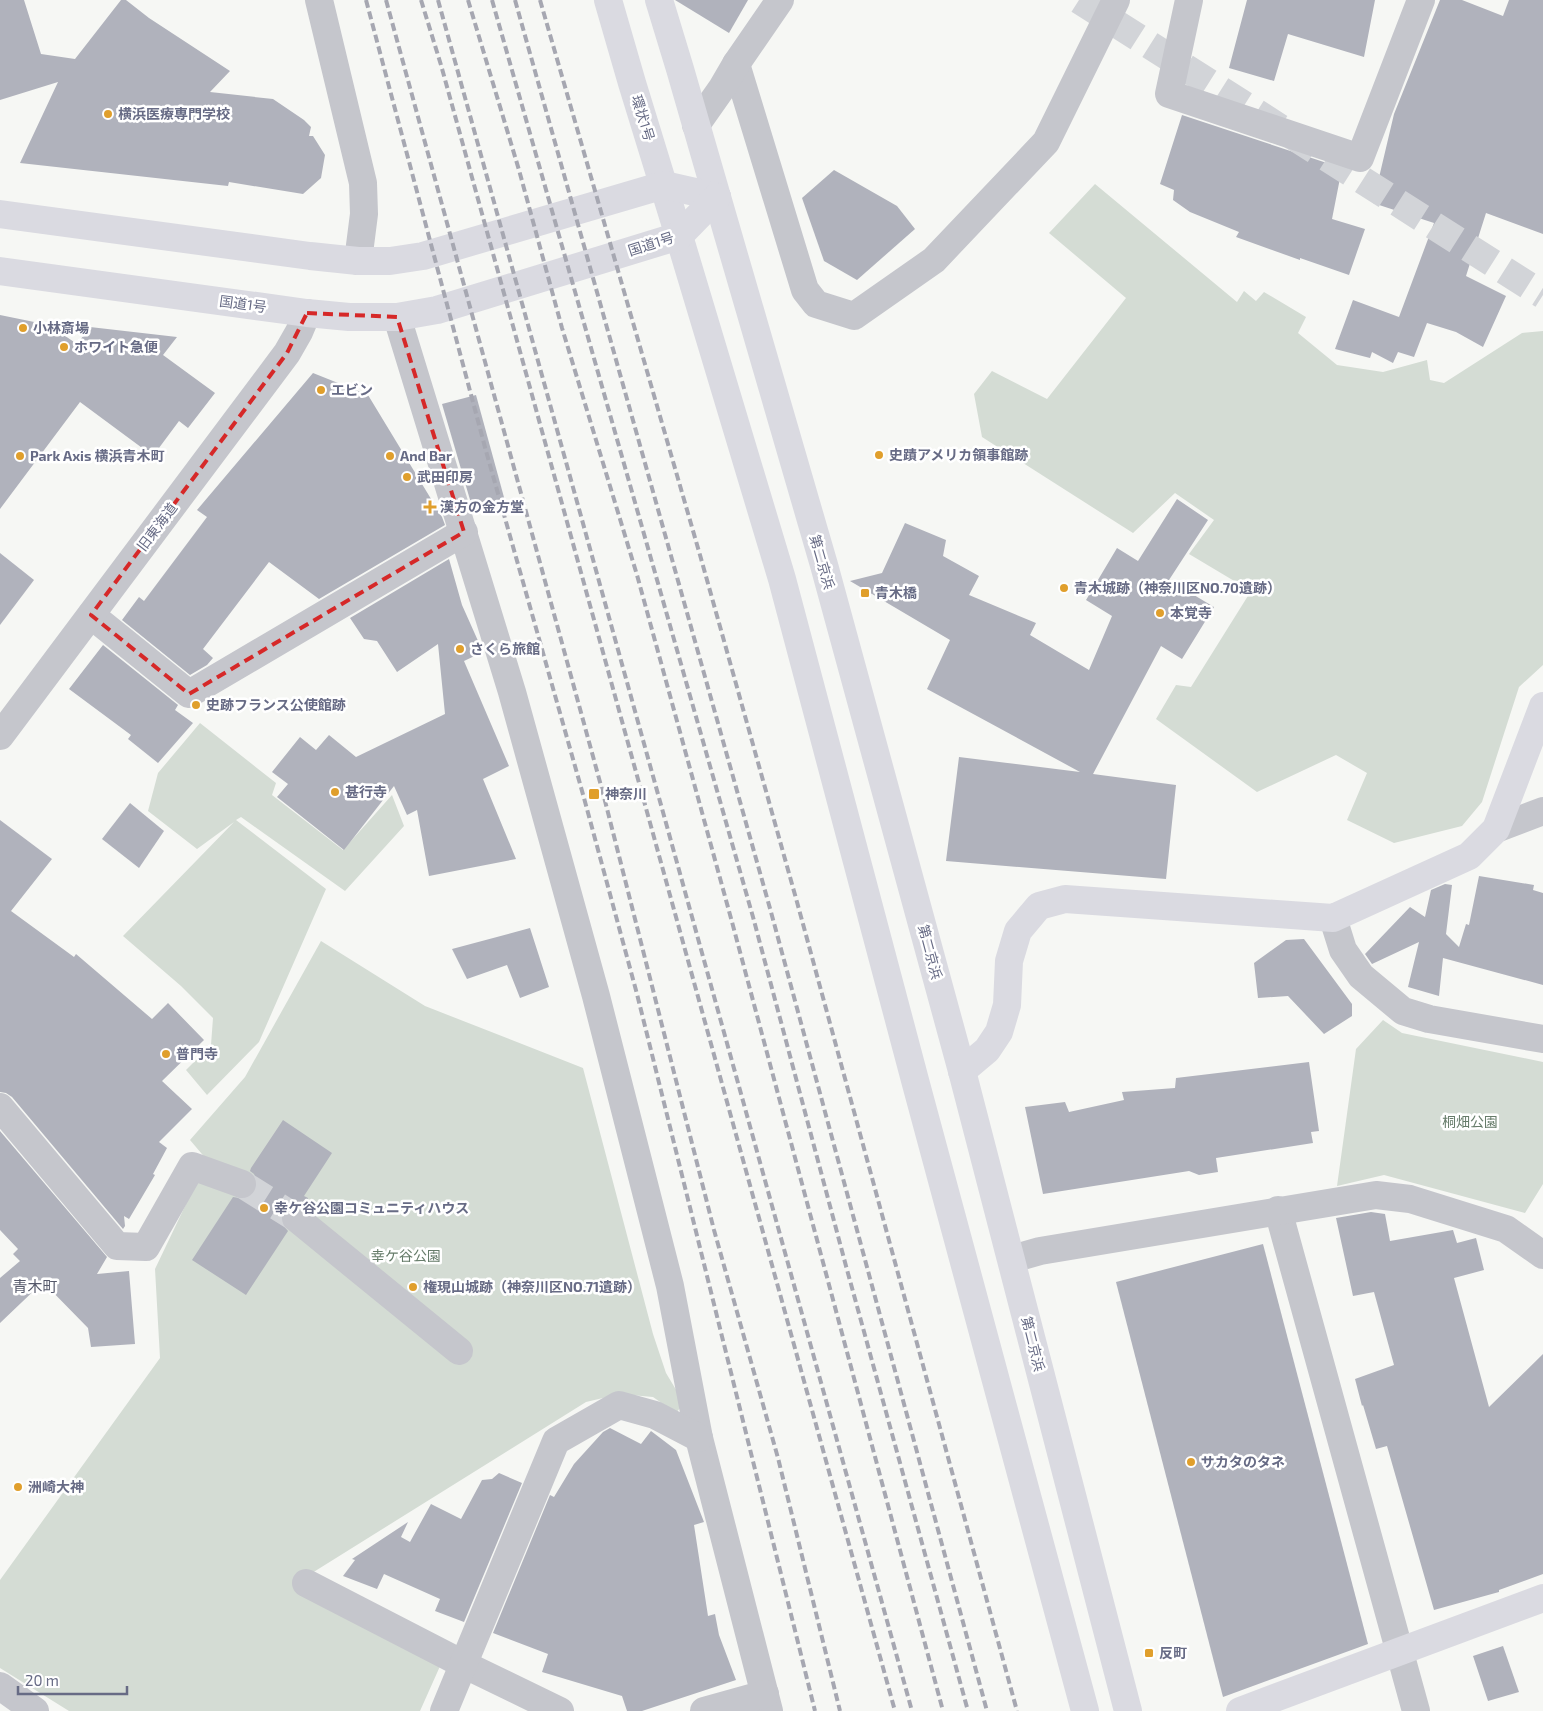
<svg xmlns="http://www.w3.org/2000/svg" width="1543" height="1711" font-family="'Exo 2','Noto Sans JP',sans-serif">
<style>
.green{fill:#d4dcd4}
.building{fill:#b0b2bc}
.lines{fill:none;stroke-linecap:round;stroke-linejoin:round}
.street-tunnel{stroke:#d2d4d8;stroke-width:28;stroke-dasharray:28 14;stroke-linecap:butt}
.street{stroke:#c5c6cc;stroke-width:28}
.secondary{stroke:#dadae1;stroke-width:28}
.primary{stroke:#dadae1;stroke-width:28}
.highway{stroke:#dadae1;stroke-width:28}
.rail{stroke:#a6a7b1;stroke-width:4;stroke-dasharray:8 4;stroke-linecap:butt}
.marked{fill:none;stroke:#d62828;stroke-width:4;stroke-dasharray:10 6;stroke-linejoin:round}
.poi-dot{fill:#e09f2c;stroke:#fff;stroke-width:2}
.labels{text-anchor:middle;stroke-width:5;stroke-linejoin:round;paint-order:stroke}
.poi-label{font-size:14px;font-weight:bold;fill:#676b85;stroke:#fff;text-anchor:start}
.street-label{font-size:14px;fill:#676b85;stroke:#fff}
.park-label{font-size:14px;fill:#667c6a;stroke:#fff}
.neighbourhood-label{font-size:15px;fill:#55586a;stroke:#fff}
</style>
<rect width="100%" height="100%" fill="#f6f7f4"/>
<!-- green -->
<g class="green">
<polygon points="1095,184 1237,302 1244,291 1256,301 1264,292 1306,317 1298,333 1337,365 1383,372 1427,360 1430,380 1444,383 1522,333 1543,331 1543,665 1519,687 1482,802 1462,826 1394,843 1347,820 1367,773 1336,755 1257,792 1156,719 1176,685 1191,687 1251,591 1189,554 1214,520 1175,493 1133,533 982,437 974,394 992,371 1047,399 1126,298 1049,233"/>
<polygon points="200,723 276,783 272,795 343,850 392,795 404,826 345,891 241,817 236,820 326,889 259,1042 207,1095 186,1070 211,1045 213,1018 181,986 123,936 234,822 197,849 148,811 158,773"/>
<polygon points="321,941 425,1006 583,1068 653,1334 666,1373 684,1403 676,1413 653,1397 620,1394 586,1402 296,1583 441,1664 420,1711 69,1711 0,1668 0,1580 160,1358 155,1269 207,1160 190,1140 245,1077"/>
<polygon points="1383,1020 1402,1033 1543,1062 1543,1184 1525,1213 1384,1175 1337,1186 1356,1049"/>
</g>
<!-- building -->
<g class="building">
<polygon points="0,0 24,0 41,54 75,59 121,0 126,0 149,18 230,71 210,92 273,99 304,120 311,127 309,136 313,136 325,155 321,178 303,194 229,182 228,186 20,163 58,82 0,100"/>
<polygon points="675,0 748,0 729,33"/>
<polygon points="1247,0 1375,0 1364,57 1288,34 1274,81 1229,68"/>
<polygon points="1440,0 1462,0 1503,16 1509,0 1543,0 1543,234 1486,213 1466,276 1506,296 1483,347 1456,332 1427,323 1414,357 1398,352 1393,363 1372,352 1370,358 1335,349 1353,300 1399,317 1434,223 1373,203 1394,114"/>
<polygon points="1182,115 1342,168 1332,219 1365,229 1349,275 1300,258 1300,260 1236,237 1239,232 1190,212 1173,200 1174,190 1160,184"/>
<polygon points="834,170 897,206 915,229 857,280 824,261 802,198"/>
<polygon points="0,315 49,325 77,344 90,327 177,337 163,355 215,393 188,428 179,421 153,456 80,402 0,509"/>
<polygon points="313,373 368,395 442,517 445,525 319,599 269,562 203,649 213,658 207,665 190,675 122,620 139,597 144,601 207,517 197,510"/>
<polygon points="476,395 505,501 473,510 442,404"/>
<polygon points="1177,499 1208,520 1169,580 1214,607 1182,659 1161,646 1093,774 1176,785 1166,879 946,861 959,757 1080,772 927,689 950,640 850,581 882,573 905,523 946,540 943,556 979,576 969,595 1036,623 1030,635 1089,670 1112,616 1086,600 1117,548 1138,561"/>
<polygon points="0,553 34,580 0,625"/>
<polygon points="449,559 462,605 483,652 464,661 509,766 483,779 516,859 429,876 417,810 407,815 394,786 344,850 277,797 288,784 272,772 300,737 316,750 329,735 356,757 445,714 438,644 397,672 377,641 364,639 350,618"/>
<polygon points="103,645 178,705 175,710 193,723 158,763 128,739 131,735 69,689"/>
<polygon points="130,803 164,831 139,868 102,839"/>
<polygon points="0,820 52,859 11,911 74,957 76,954 152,1019 168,1003 204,1040 162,1081 192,1109 159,1142 167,1148 153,1174 155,1175 129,1219 124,1216 125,1226 123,1229 12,1097 6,1093 0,1092"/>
<polygon points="1479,876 1534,885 1533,890 1543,893 1543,985 1443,958 1439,996 1408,987 1419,942 1372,964 1365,954 1410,907 1425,917 1431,890 1445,884 1452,885 1446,934 1459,947 1466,924 1469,925"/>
<polygon points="530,928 549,987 520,998 507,965 467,979 452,949"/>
<polygon points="1304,939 1352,1004 1352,1016 1324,1034 1288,996 1258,998 1254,963 1286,940"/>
<polygon points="1309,1062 1319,1131 1311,1132 1313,1143 1216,1158 1218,1172 1199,1175 1189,1171 1043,1194 1025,1107 1065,1102 1069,1112 1124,1100 1122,1092 1175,1088 1176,1078"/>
<polygon points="283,1120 332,1153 304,1196 308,1198 304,1205 298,1203 291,1203 284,1209 281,1215 281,1223 288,1231 246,1295 192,1260 233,1197 245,1199 252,1196 256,1190 257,1181 254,1174 250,1171 251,1168"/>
<polygon points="0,1131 107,1257 97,1274 129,1271 135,1344 91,1347 88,1328 43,1282 0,1323 0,1278 20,1261 13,1254 18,1249 0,1230"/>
<polygon points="1371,1212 1385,1214 1390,1241 1453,1230 1457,1243 1476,1238 1484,1270 1454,1278 1489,1407 1543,1354 1543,1574 1499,1590 1499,1592 1434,1610 1387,1446 1376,1449 1363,1405 1362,1406 1355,1379 1394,1365 1374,1292 1353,1296 1336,1218"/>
<polygon points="1263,1244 1368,1644 1223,1697 1116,1282"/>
<polygon points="610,1428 641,1444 651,1431 676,1450 704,1522 694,1525 708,1616 715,1614 719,1635 736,1680 642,1711 627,1711 622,1696 542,1672 548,1654 493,1633 550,1495 554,1497 574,1464 603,1432"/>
<polygon points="499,1473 522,1483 464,1622 435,1611 440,1599 384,1574 377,1589 343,1576 355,1560 352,1559 408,1522 401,1537 410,1542 431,1504 461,1519 482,1480 492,1479"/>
<polygon points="1503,1646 1519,1692 1488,1701 1473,1656"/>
</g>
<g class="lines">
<!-- street-tunnel -->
<g class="street-tunnel">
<polyline points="1079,0 1543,295"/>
<polyline points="242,1184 296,1218"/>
</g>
<!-- street -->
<g class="street">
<polyline points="319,0 363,183 364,214 358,261"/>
<polyline points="1189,0 1169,94 1360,158 1421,0"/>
<polyline points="736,64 805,290 816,304 854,316 934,260 1046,142 1116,0"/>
<polyline points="696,125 722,88 736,64 780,0"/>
<polyline points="397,317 512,692 596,996 670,1286 699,1438 769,1711"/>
<polyline points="91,615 189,694 464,532"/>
<polyline points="0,736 287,353 299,332 307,313"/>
<polyline points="1496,829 1543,811"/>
<polyline points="1333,918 1343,950 1361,976 1403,1011 1429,1019 1543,1039"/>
<polyline points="0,1107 117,1246 146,1247 192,1166 242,1184"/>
<polyline points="1278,1210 1416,1711"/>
<polyline points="296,1218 459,1351"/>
<polyline points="1012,1259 1040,1251 1376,1195 1410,1199 1506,1229 1543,1255"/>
<polyline points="306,1583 463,1664 560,1711"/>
<polyline points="0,1686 35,1711"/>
<polyline points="444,1711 556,1441 619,1405 655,1415 699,1438"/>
<polyline points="704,1711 765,1694"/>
</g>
<!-- secondary -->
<g class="secondary">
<polyline points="962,1071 987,1050 999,1032 1007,1005 1009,961 1018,931 1039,906 1065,899 1333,918 1469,856 1496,829 1543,706"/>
<polyline points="1240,1711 1543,1598"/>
</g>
<!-- primary -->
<g class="primary">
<polyline points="608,0 632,83 679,236"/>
<polyline points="659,0 680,69 717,197"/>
</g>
<!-- highway -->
<g class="highway">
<polyline points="717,197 824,565 962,1071 1128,1711"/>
<polyline points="0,214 310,256 358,261 390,261 423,256 664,185 717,197"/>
<polyline points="679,236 782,579 916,1084 1085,1711"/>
<polyline points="0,271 307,313 349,317 397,317 437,310 679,236 717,197"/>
</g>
<!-- rail -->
<g class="rail">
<polyline points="366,0 486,451 584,798 637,994 815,1711"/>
<polyline points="386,0 603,793 714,1230 778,1458 840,1711"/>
<polyline points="421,0 441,65 895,1711"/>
<polyline points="438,0 912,1711"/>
<polyline points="468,0 519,170 562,328 637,575 732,922 943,1711"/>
<polyline points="492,0 753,917 846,1266 968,1711"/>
<polyline points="515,0 771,912 987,1711"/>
<polyline points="540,0 700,555 797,902 1017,1711"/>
</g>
</g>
<!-- marked area -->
<path class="marked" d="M 307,313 L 397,317 L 464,532 L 189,694 L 91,615 L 287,353 Z"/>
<!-- markers -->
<g class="poi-dot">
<circle cx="108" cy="114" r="5"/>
<circle cx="23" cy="328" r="5"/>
<circle cx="64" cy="347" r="5"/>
<circle cx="321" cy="390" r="5"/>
<circle cx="879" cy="455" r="5"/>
<circle cx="20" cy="456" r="5"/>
<circle cx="390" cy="456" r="5"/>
<circle cx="407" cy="477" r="5"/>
<path d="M427.5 499.5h5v5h5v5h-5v5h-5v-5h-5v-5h5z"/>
<circle cx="1064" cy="588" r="5"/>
<rect x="860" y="588" width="10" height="10" rx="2.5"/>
<circle cx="1160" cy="613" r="5"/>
<circle cx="460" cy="649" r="5"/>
<circle cx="196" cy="705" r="5"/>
<circle cx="335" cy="792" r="5"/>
<rect x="588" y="788" width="12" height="12" rx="2.5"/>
<circle cx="166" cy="1054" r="5"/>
<circle cx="264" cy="1208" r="5"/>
<circle cx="413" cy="1287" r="5"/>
<circle cx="1191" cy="1462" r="5"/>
<circle cx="18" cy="1487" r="5"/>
<rect x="1144" y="1648" width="10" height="10" rx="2.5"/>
</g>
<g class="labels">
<!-- poi labels -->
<g class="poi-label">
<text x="118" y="119">横浜医療専門学校</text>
<text x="33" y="333">小林斎場</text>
<text x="74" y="352">ホワイト急便</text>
<text x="331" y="395">エビン</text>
<text x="889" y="460">史蹟アメリカ領事館跡</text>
<text x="30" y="461">Park Axis 横浜青木町</text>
<text x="400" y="461">And Bar</text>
<text x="417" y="482">武田印房</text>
<text x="440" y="512">漢方の金方堂</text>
<text x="1074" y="593">青木城跡（神奈川区NO.70遺跡）</text>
<text x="875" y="598">青木橋</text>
<text x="1170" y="618">本覚寺</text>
<text x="470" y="654">さくら旅館</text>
<text x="206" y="710">史跡フランス公使館跡</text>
<text x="345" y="797">甚行寺</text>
<text x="605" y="799">神奈川</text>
<text x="176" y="1059">普門寺</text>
<text x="274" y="1213">幸ケ谷公園コミュニティハウス</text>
<text x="423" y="1292">権現山城跡（神奈川区NO.71遺跡）</text>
<text x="1201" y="1467">サカタのタネ</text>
<text x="28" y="1492">洲崎大神</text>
<text x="1159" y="1658">反町</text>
</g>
<!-- street labels -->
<g class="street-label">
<text transform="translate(643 118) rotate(73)" y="5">環状1号</text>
<text transform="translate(651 244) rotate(-18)" y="5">国道1号</text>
<text transform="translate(243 304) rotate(8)" y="5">国道1号</text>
<text transform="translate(157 527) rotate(-53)" y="5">旧東海道</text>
<text transform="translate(822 562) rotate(74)" y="5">第二京浜</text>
<text transform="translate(930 952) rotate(75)" y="5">第二京浜</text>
<text transform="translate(1033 1344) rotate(76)" y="5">第二京浜</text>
</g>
<!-- park labels -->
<g class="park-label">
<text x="1470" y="1127">桐畑公園</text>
<text x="406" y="1261">幸ケ谷公園</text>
</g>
<!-- neighbourhood labels -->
<g class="neighbourhood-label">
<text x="35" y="1292">青木町</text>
</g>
</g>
<!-- scale -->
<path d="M18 1686v8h109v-8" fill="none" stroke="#676b85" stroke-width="2.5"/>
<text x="25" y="1686" font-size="15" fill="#676b85" stroke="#ffffff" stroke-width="4" paint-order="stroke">20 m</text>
</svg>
